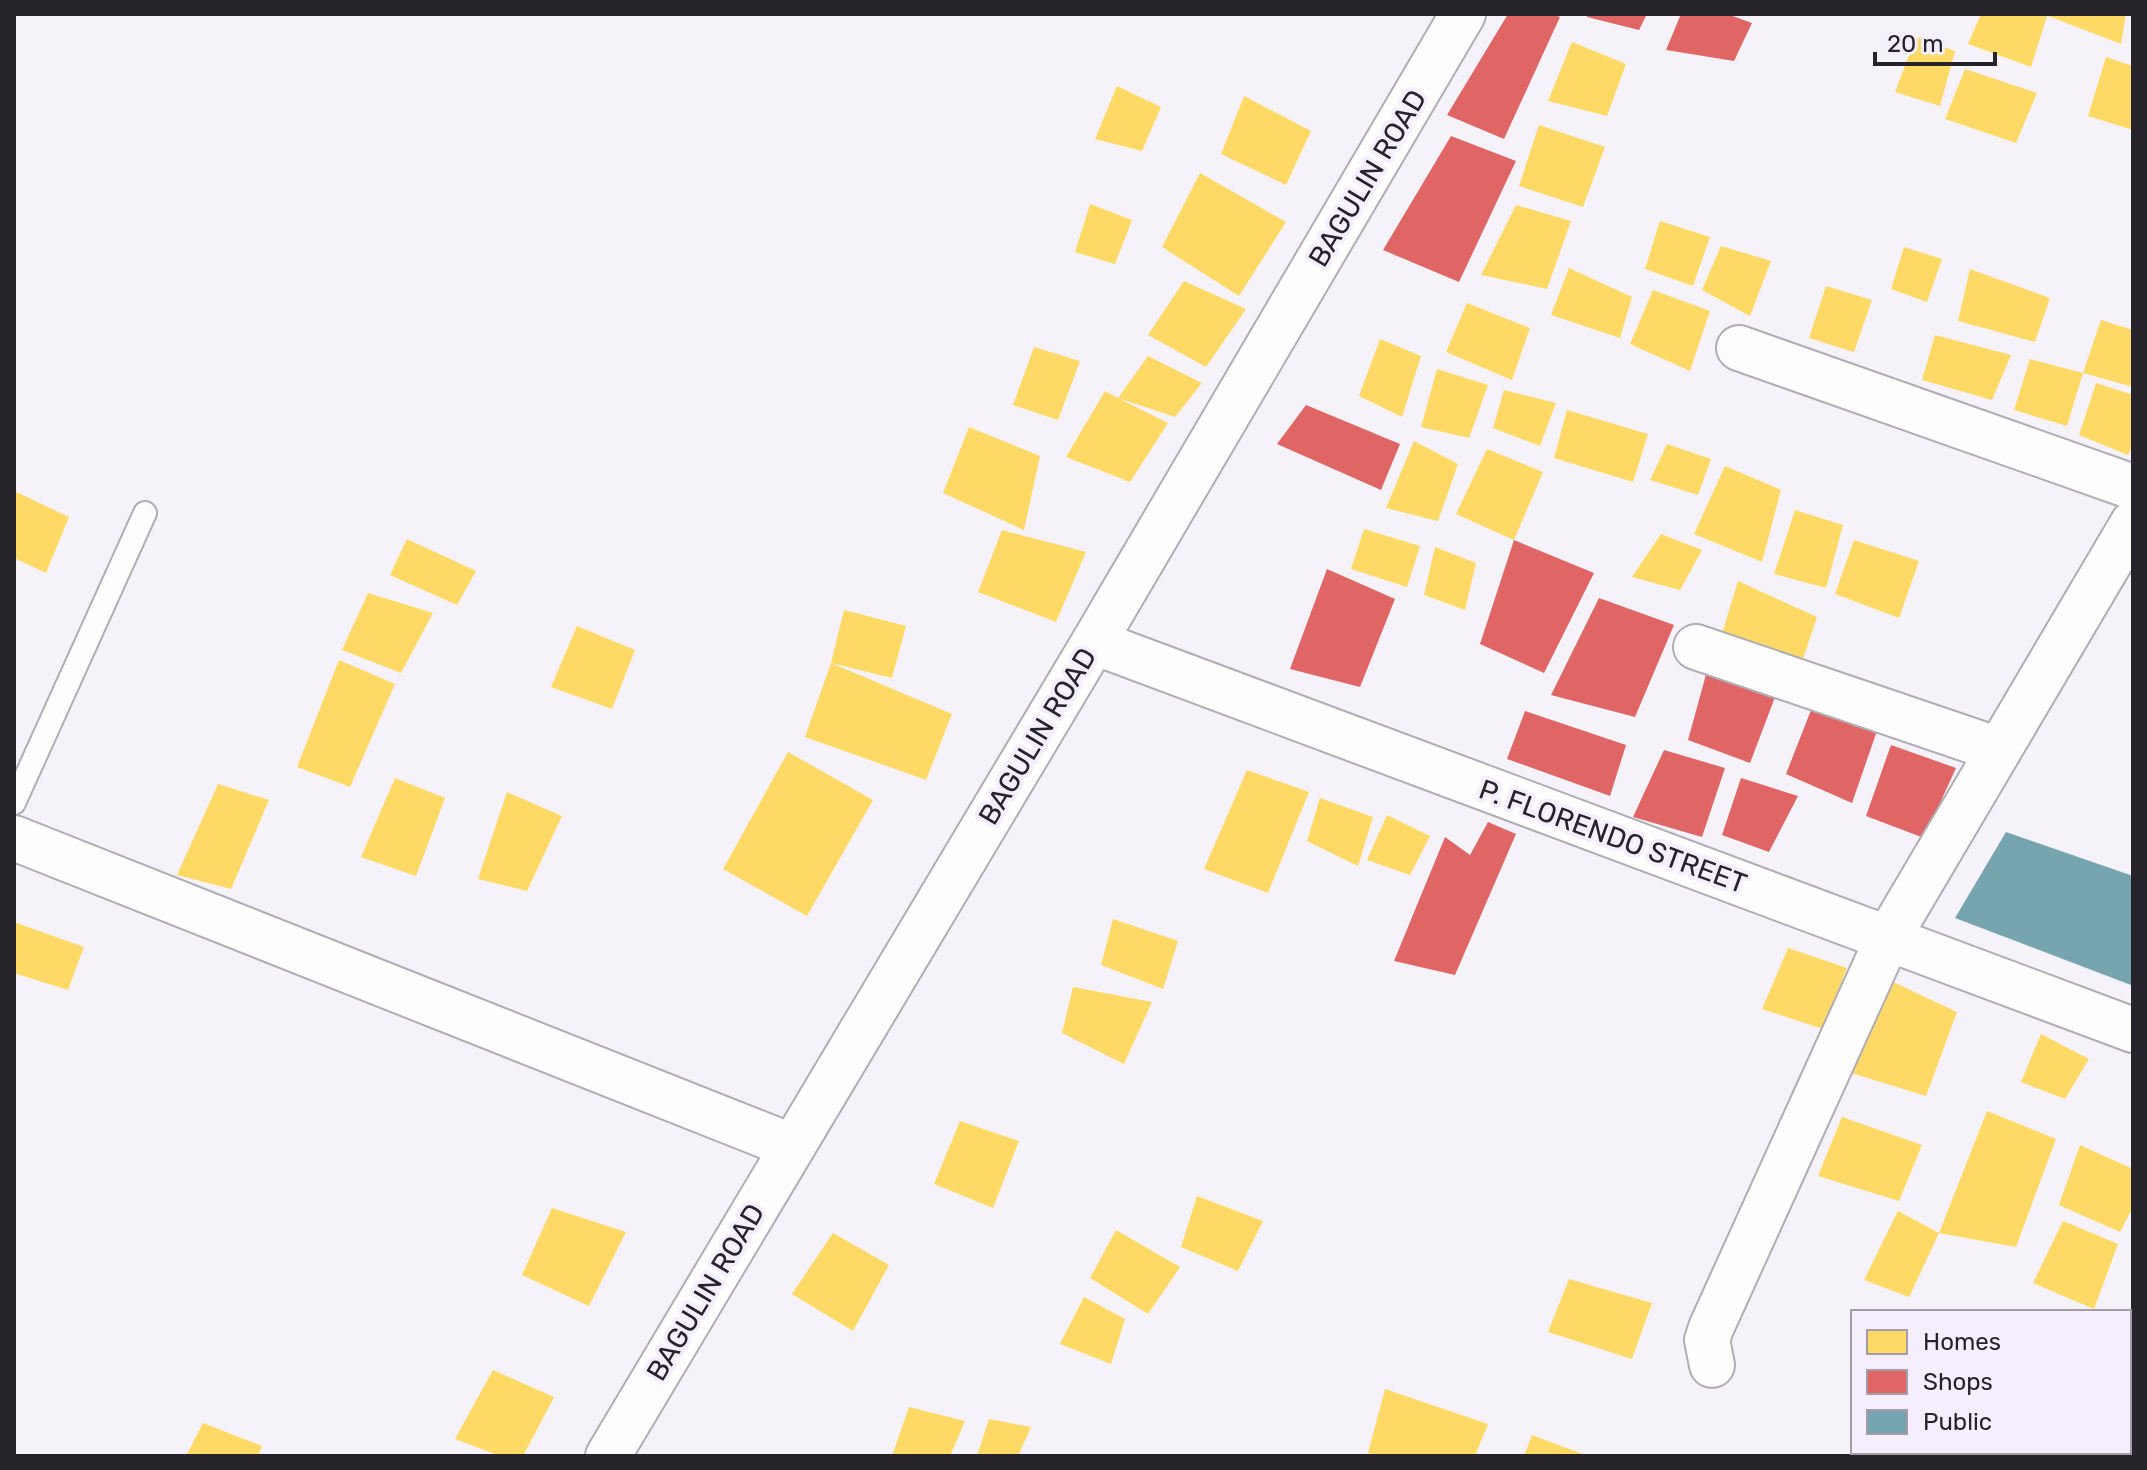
<svg xmlns="http://www.w3.org/2000/svg" width="2147" height="1470" font-family="Rubik,sans-serif">
<style>
.homes{fill:#ffd966}
.shops{fill:#e06666}
.public{fill:#76a5af}
.lines{fill:none;stroke-linecap:round;stroke-linejoin:round}
.lane-casing{stroke:#b0adb4;stroke-width:26}
.street-casing{stroke:#b0adb4;stroke-width:48}
.secondary-casing{stroke:#b0adb4;stroke-width:48}
.lane{stroke:#fefdfe;stroke-width:22}
.street{stroke:#fefdfe;stroke-width:44}
.secondary{stroke:#fefdfe;stroke-width:44}
.labels{text-anchor:middle;stroke-width:8;stroke-linejoin:round;paint-order:stroke}
.street-label{font-size:28px;fill:#26242a;stroke:#f4eefd}
</style>
<rect width="100%" height="100%" fill="#f5f2fa"/>
<!-- homes -->
<g class="homes">
<polygon points="1981,14 2047,16 2031,67 1968,44"/>
<polygon points="2043,14 2126,14 2121,44"/>
<polygon points="1916,37 1955,51 1940,106 1895,92"/>
<polygon points="1572,42 1626,64 1607,116 1548,101"/>
<polygon points="2106,57 2133,66 2133,130 2088,116"/>
<polygon points="1965,69 2037,93 2016,143 1945,119"/>
<polygon points="1117,86 1161,107 1142,151 1095,139"/>
<polygon points="1244,96 1311,131 1286,185 1221,154"/>
<polygon points="1539,125 1605,147 1583,207 1519,186"/>
<polygon points="1200,173 1286,222 1239,296 1162,247"/>
<polygon points="1090,204 1132,220 1115,264 1075,252"/>
<polygon points="1516,205 1571,221 1547,289 1481,275"/>
<polygon points="1660,221 1710,237 1693,286 1645,269"/>
<polygon points="1721,246 1771,261 1750,316 1702,290"/>
<polygon points="1904,247 1942,259 1927,302 1891,289"/>
<polygon points="1569,268 1632,297 1620,338 1551,315"/>
<polygon points="1970,269 2050,298 2035,342 1958,321"/>
<polygon points="1184,281 1246,309 1206,367 1148,335"/>
<polygon points="1826,286 1872,300 1854,352 1809,338"/>
<polygon points="1653,290 1710,311 1690,371 1630,344"/>
<polygon points="1467,303 1530,328 1512,380 1446,352"/>
<polygon points="2101,320 2133,330 2133,387 2083,373"/>
<polygon points="1935,335 2011,355 1992,400 1922,380"/>
<polygon points="1380,339 1421,356 1402,417 1359,396"/>
<polygon points="1034,347 1080,361 1058,420 1013,405"/>
<polygon points="1148,356 1202,383 1175,417 1118,398 1168,423 1130,482 1066,457 1105,391 1118,398"/>
<polygon points="2030,359 2083,373 2067,426 2014,410"/>
<polygon points="1437,369 1488,385 1469,438 1421,427"/>
<polygon points="2096,383 2133,395 2133,445 2128,455 2079,435"/>
<polygon points="1504,390 1556,403 1540,446 1493,428"/>
<polygon points="1567,410 1648,434 1633,482 1554,458"/>
<polygon points="969,427 1040,456 1024,530 943,493"/>
<polygon points="1414,441 1458,464 1438,521 1386,508"/>
<polygon points="1667,444 1711,459 1698,495 1650,480"/>
<polygon points="1487,449 1543,472 1514,540 1456,514"/>
<polygon points="1725,466 1781,490 1762,562 1694,534"/>
<polygon points="14,491 69,517 46,573 14,558"/>
<polygon points="1795,510 1843,525 1826,588 1774,574"/>
<polygon points="1364,529 1420,546 1407,587 1351,569"/>
<polygon points="1002,530 1086,552 1056,622 978,592"/>
<polygon points="1661,534 1702,550 1680,590 1632,577"/>
<polygon points="407,539 476,571 457,605 390,575"/>
<polygon points="1854,540 1919,561 1899,618 1835,594"/>
<polygon points="1435,547 1476,563 1465,610 1424,595"/>
<polygon points="1738,581 1817,617 1799,671 1719,644"/>
<polygon points="368,593 433,613 401,673 342,650"/>
<polygon points="844,610 906,626 892,678 831,663 952,714 926,780 805,737 831,663"/>
<polygon points="577,626 635,650 612,709 551,687"/>
<polygon points="339,660 395,684 350,787 297,767"/>
<polygon points="788,752 873,800 807,916 723,869"/>
<polygon points="1247,770 1309,792 1268,893 1204,869"/>
<polygon points="395,778 445,798 416,876 361,857"/>
<polygon points="218,784 269,800 231,889 177,875"/>
<polygon points="507,792 562,816 527,891 478,879"/>
<polygon points="1320,798 1373,817 1358,866 1307,841"/>
<polygon points="1387,815 1430,836 1410,875 1367,860"/>
<polygon points="1113,919 1178,941 1163,989 1101,965"/>
<polygon points="14,922 84,947 68,990 14,973"/>
<polygon points="1788,948 1847,968 1823,1029 1762,1009"/>
<polygon points="1891,981 1957,1012 1926,1096 1848,1072"/>
<polygon points="1073,987 1152,1002 1124,1064 1062,1033"/>
<polygon points="2041,1034 2089,1059 2065,1099 2021,1082"/>
<polygon points="1987,1111 2056,1139 2016,1247 1939,1233"/>
<polygon points="1842,1117 1922,1145 1899,1201 1818,1176"/>
<polygon points="960,1121 1019,1141 993,1208 934,1184"/>
<polygon points="2080,1145 2133,1169 2133,1207 2120,1232 2059,1205"/>
<polygon points="1197,1196 1263,1221 1238,1271 1181,1247"/>
<polygon points="552,1208 626,1232 589,1306 522,1275"/>
<polygon points="1898,1211 1939,1233 1909,1297 1864,1280"/>
<polygon points="2063,1221 2118,1244 2094,1309 2033,1283"/>
<polygon points="1116,1230 1180,1267 1148,1314 1090,1278"/>
<polygon points="833,1233 889,1265 853,1331 792,1294"/>
<polygon points="1569,1279 1652,1303 1632,1359 1548,1332"/>
<polygon points="1084,1297 1125,1319 1111,1364 1060,1344"/>
<polygon points="493,1370 554,1397 523,1456 500,1456 455,1439"/>
<polygon points="1385,1389 1488,1424 1475,1456 1380,1456 1368,1453"/>
<polygon points="909,1407 965,1421 950,1456 892,1456"/>
<polygon points="989,1419 1031,1427 1018,1456 977,1456"/>
<polygon points="203,1423 262,1446 258,1456 186,1456"/>
<polygon points="1532,1435 1588,1456 1524,1456"/>
<polygon points="1885,1452 1934,1452 1933,1456 1894,1456"/>
<polygon points="1956,1452 1996,1452 1994,1456 1955,1456"/>
<polygon points="2017,1452 2067,1452 2065,1456 2016,1456"/>
</g>
<!-- shops -->
<g class="shops">
<polygon points="1508,14 1553,14 1560,17 1504,139 1447,115"/>
<polygon points="1588,14 1647,14 1639,30 1587,17"/>
<polygon points="1681,14 1727,14 1752,23 1734,61 1666,50"/>
<polygon points="1451,136 1516,161 1459,282 1383,250"/>
<polygon points="1306,405 1400,444 1381,490 1277,444"/>
<polygon points="1514,540 1594,573 1544,673 1480,644"/>
<polygon points="1327,569 1395,599 1360,687 1290,669"/>
<polygon points="1599,598 1674,625 1635,717 1551,695"/>
<polygon points="1707,671 1777,692 1750,763 1688,740"/>
<polygon points="1813,705 1878,728 1852,803 1786,774"/>
<polygon points="1525,711 1626,745 1610,796 1507,759"/>
<polygon points="1891,745 1956,768 1924,838 1866,816"/>
<polygon points="1664,750 1725,768 1702,837 1633,817"/>
<polygon points="1741,778 1798,796 1769,852 1722,835"/>
<polygon points="1488,822 1516,834 1455,975 1394,961 1445,837 1470,855"/>
</g>
<!-- public -->
<polygon class="public" points="2006,832 2133,876 2131,985 1955,918"/>
<g class="lines">
<defs>
<polyline id="lane" points="14,803 145,513"/>
<g id="street">
<polyline points="1739,348 2133,487"/>
<polyline points="1094,642 2133,1030"/>
<polyline points="1696,647 1999,750"/>
<polyline points="14,838 791,1146"/>
<polyline points="1712,1365 1707,1340 1711,1328 1888,938 2133,523"/>
</g>
<polyline id="secondary" points="608,1456 1094,642 1463,14"/>
</defs>
<!-- lane casing -->
<use href="#lane" class="lane-casing"/>
<!-- street casing -->
<use href="#street" class="street-casing"/>
<!-- secondary casing -->
<use href="#secondary" class="secondary-casing"/>
<!-- lane -->
<use href="#lane" class="lane"/>
<!-- street -->
<use href="#street" class="street"/>
<!-- secondary -->
<use href="#secondary" class="secondary"/>
</g>
<g class="labels">
<!-- street labels -->
<g class="street-label">
<text transform="translate(1367 178) rotate(-59)" y="10">BAGULIN ROAD</text>
<text transform="translate(1037 736) rotate(-59)" y="10">BAGULIN ROAD</text>
<text transform="translate(1613 836) rotate(20)" y="10">P. FLORENDO STREET</text>
<text transform="translate(705 1292) rotate(-59)" y="10">BAGULIN ROAD</text>
</g>
</g>
<!-- border -->
<rect width="2147" height="1470" fill="none" stroke="#26242a" stroke-width="32"/>
<!-- legend -->
<rect x="1851" y="1310" width="280" height="144" fill="#f4eefd" stroke="#a29da9" stroke-width="2"/>
<rect x="1867" y="1330" width="40" height="24" fill="#ffd966" stroke="#a29da9" stroke-width="2"/>
<text x="1923" y="1350" font-size="24" fill="#26242a">Homes</text>
<rect x="1867" y="1370" width="40" height="24" fill="#e06666" stroke="#a29da9" stroke-width="2"/>
<text x="1923" y="1390" font-size="24" fill="#26242a">Shops</text>
<rect x="1867" y="1410" width="40" height="24" fill="#76a5af" stroke="#a29da9" stroke-width="2"/>
<text x="1923" y="1430" font-size="24" fill="#26242a">Public</text>
<!-- scale -->
<path d="M1875 52v12h120v-12" fill="none" stroke="#26242a" stroke-width="4"/>
<text x="1887" y="52" font-size="24" fill="#26242a" stroke="#f4eefd" stroke-width="6" paint-order="stroke">20 m</text>
</svg>
